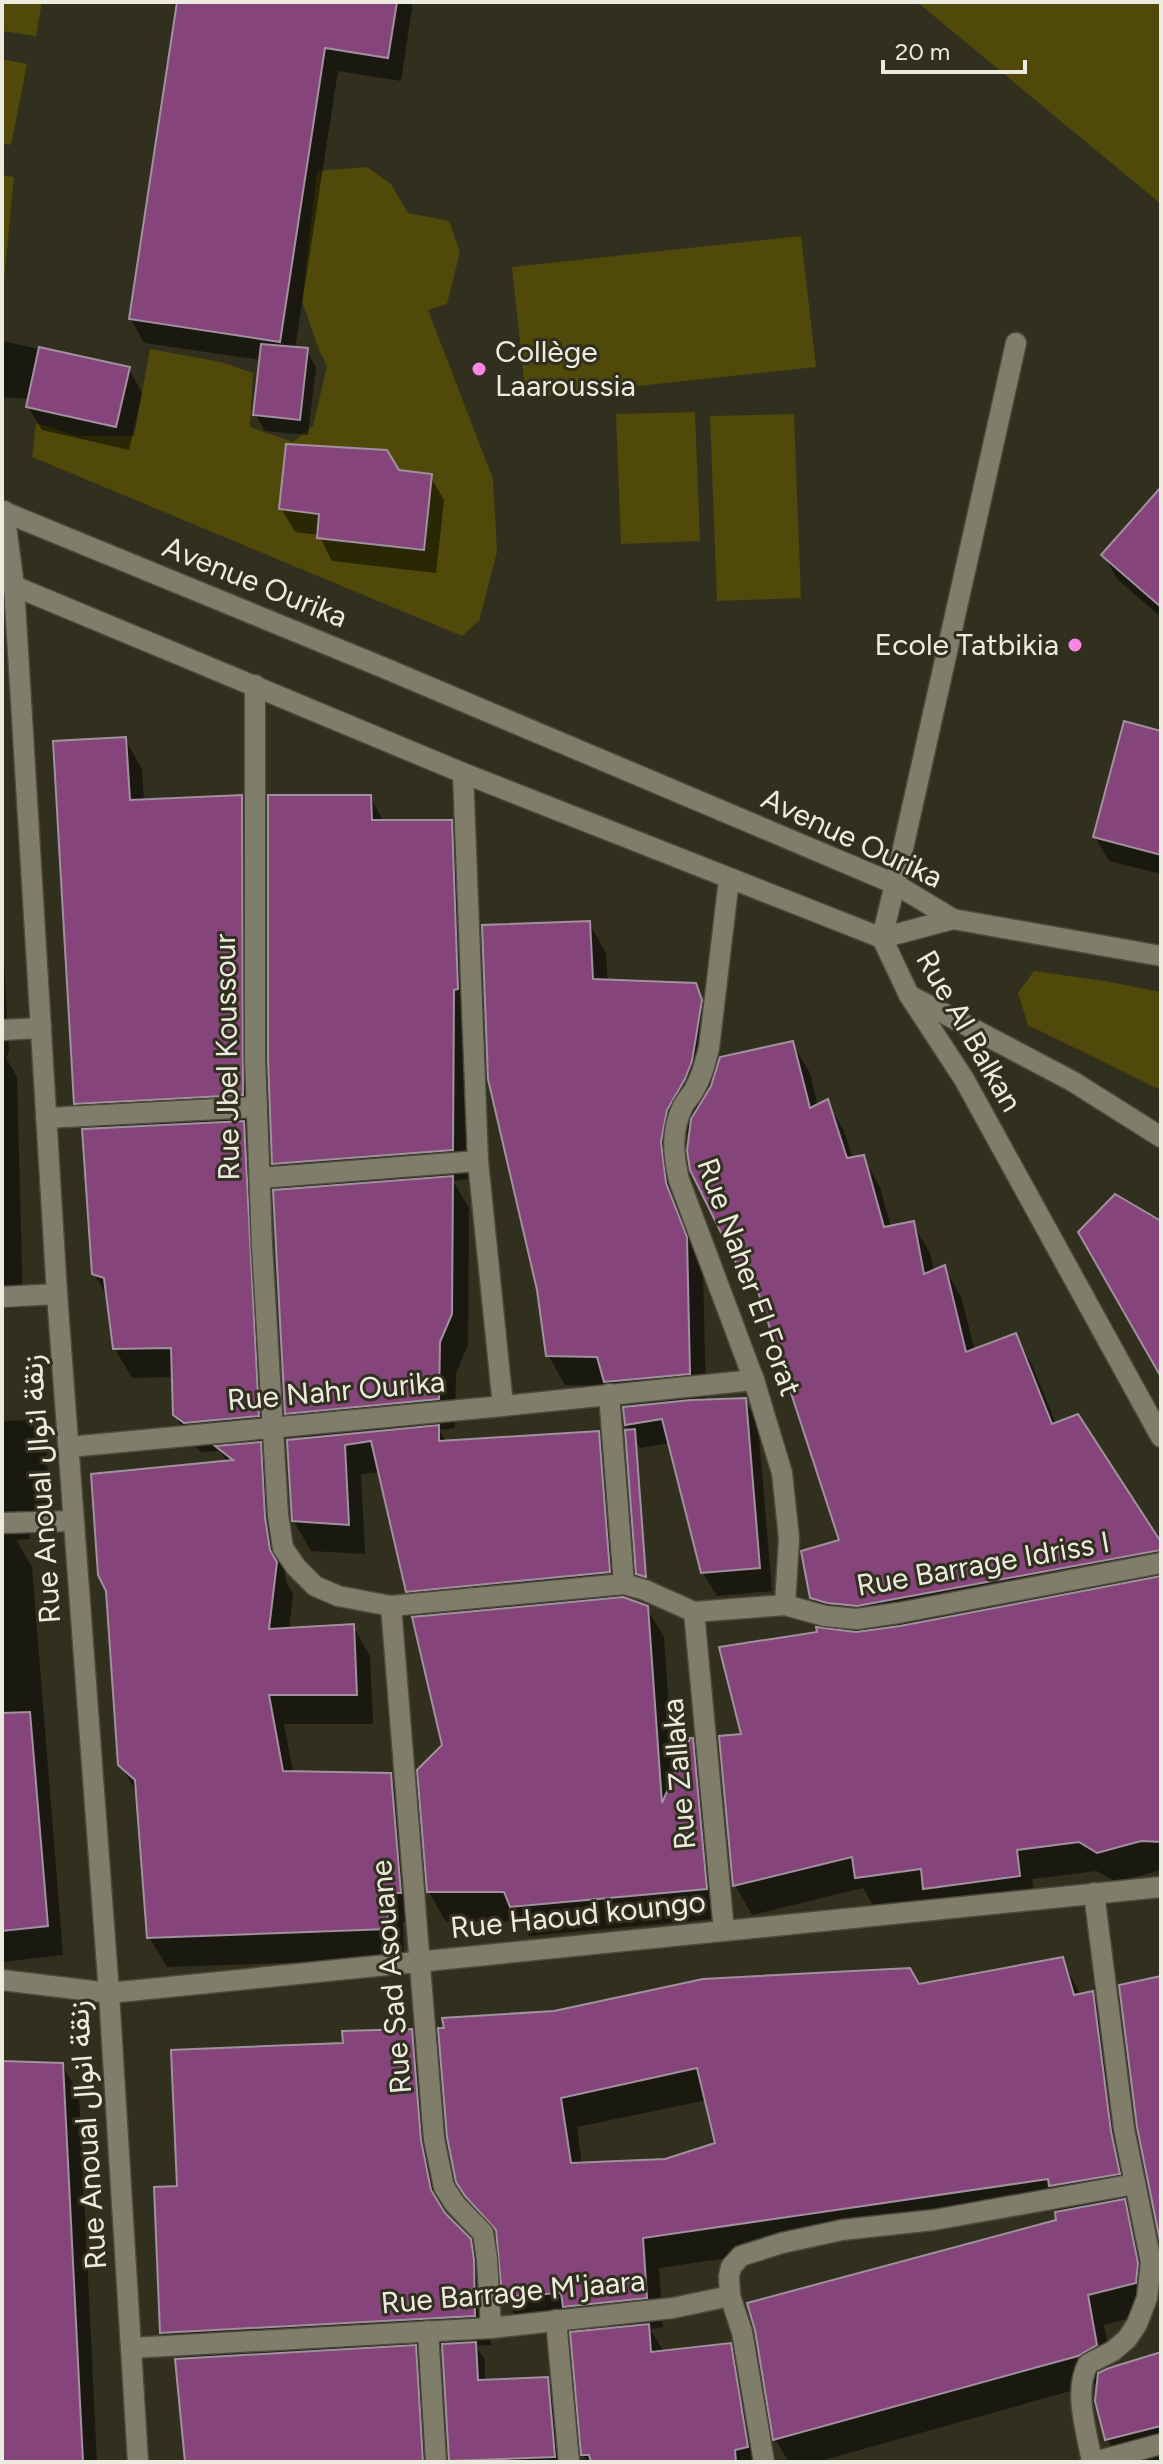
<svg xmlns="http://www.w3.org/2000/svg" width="1163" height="2464" font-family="Figtree,Vazirmatn,sans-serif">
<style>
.green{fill:#50490a}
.shadow{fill:#0007;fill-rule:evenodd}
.building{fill:#85457b;stroke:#a1909e;stroke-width:2;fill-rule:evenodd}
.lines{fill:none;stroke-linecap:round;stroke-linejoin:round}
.minor-casing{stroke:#4b4a3b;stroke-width:23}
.tertiary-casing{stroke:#4b4a3b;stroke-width:23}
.minor{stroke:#807e6b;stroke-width:20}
.tertiary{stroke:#807e6b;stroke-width:20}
.poi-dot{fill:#fa87e8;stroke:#312f1e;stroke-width:3}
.labels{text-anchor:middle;stroke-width:6;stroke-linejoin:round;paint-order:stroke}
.poi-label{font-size:30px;fill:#ebebe0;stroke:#312f1e;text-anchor:start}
.street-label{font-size:30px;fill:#ebebe0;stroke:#312f1e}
</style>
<rect width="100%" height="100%" fill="#312f1e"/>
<!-- green -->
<g class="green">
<polygon points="2,2 42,2 36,36 2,31"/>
<polygon points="917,2 1161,2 1161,204"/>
<polygon points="2,59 27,64 11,145 2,143"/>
<polygon points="367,167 391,184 408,213 449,221 460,252 447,304 428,310 493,479 497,552 479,621 462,636 32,457 36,423 77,436 134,436 150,349 221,362 253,373 250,427 293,442 313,426 327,366 319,350 302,301 317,171"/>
<polygon points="2,175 14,177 4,281 2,281"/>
<polygon points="801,236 816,367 526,398 512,267"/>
<polygon points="695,412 700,541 621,544 616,414"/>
<polygon points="794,414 801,598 717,601 710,416"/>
<polygon points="1034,971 1105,981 1161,992 1161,1090 1028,1025 1018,993"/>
</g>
<!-- shadow -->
<g class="shadow">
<polygon points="179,2 413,2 401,81 338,71 295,349 306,350 316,367 308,435 265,431 255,414 262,360 144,343 131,319"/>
<polygon points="2,341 129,369 142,393 129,450 42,430 28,407 30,399 2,397"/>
<polygon points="397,472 430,476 444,500 436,573 332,561 319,535 295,532 281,508"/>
<polygon points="1161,495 1161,617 1117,579 1104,555"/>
<polygon points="1161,733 1161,874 1109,861 1095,837"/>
<polygon points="125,739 142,769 144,801 241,797 258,827 259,1124 244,1125 260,1152 275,1445 261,1447 277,1474 281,1548 286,1582 293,1594 289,1630 353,1626 370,1656 373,1724 284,1724 293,1773 390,1775 408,1805 417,1922 403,1922 404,1959 167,1967 149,1937 139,1796 120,1764 227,1462 220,1451 202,1452 192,1445 174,1414 173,1377 132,1378 115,1349 108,1298 94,1273 92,1131 76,1103"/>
<polygon points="370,797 384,822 451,822 468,852 471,1019 469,1179 453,1181 469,1208 468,1345 456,1373 455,1428 439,1430 447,1443 598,1433 615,1463 626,1600 646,1607 664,1637 674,1779 692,1740 709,1769 723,1918 529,1936 520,1921 446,1922 429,1892 444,1746 424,1618 408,1591 380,1472 361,1474 365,1554 311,1551 294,1521 303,1440 287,1413 290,1191 274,1163"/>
<polygon points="2,923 9,1051 6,1058 17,1077 23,1308 2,1309"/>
<polygon points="589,923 606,953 608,982 694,985 712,1015 718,1032 711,1084 792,1043 810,1073 818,1106 827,1102 844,1131 853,1159 863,1157 880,1187 891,1227 913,1224 930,1253 934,1272 944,1267 961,1297 975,1351 1015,1335 1032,1365 1056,1424 1161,1546 1161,1870 1116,1882 1097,1871 1032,1879 1036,1905 942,1918 931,1899 874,1907 863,1888 752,1915 735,1885 744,1736 831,1631 812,1598 842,1541 760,1291 755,1292 738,1262 691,1127 683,1141 677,1174 703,1269 706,1401 745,1400 758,1424 772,1591 717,1596 703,1573 670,1443 640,1448 626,1425 625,1411 623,1412 608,1386 565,1385 548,1355"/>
<polygon points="30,1420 47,1450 49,1530 29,1531 30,1539 16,1540 32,1567 63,1955 2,1962 2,1421"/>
<path d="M 1062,1959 L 1081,1996 L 1092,1993 L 1109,2023 L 1135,2203 L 1126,2205 L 1141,2231 L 1152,2312 L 1104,2325 L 1112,2369 L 1161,2355 L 1161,2462 L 1120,2462 L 1107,2439 L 1099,2383 L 817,2462 L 789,2462 L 775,2439 L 1059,2222 L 1056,2210 L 659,2268 L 663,2327 L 650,2329 L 664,2352 L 730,2345 L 747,2375 L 761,2462 L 588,2462 L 583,2455 L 581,2333 L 574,2322 L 521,2326 L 504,2296 L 499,2242 L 485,2226 L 458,2181 L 440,2030 L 918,1986 ZM 707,2100 L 718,2144 L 665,2161 L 582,2165 L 577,2127 Z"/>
<polygon points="411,2031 428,2061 437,2172 446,2217 469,2240 487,2271 490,2292 491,2345 476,2346 485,2360 485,2381 547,2379 556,2395 563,2462 452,2462 444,2348 416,2349 432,2377 436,2462 187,2462 177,2359 162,2333 179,2188 345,2045"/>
<polygon points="2,2063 62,2065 79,2094 97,2462 2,2462"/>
</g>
<!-- building -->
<g class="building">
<polygon points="177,2 397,2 388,58 325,48 280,342 129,319"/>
<polygon points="261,344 308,348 300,420 253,415"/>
<polygon points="39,347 130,367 116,427 26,407"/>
<polygon points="286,444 387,450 399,470 432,474 424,550 317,538 319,514 279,509"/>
<polygon points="1161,487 1161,607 1101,555"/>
<polygon points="1124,721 1161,731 1161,855 1093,837"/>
<polygon points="126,737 130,800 242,795 243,1095 74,1104 53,741"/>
<polygon points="268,795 371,795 372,820 452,820 458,989 454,990 453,1150 272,1164 268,1059"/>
<polygon points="590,921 593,979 696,983 702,1000 692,1061 685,1079 667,1110 661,1142 666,1183 687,1237 690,1374 604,1382 597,1357 546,1356 537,1290 488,1079 482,925"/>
<polygon points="793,1041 810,1108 828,1099 847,1158 864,1155 884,1227 914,1221 924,1274 945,1265 966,1352 1016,1333 1052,1424 1078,1414 1161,1542 1161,1550 857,1606 827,1603 810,1598 801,1551 839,1540 748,1261 736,1263 690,1170 687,1151 691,1119 711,1086 720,1057"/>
<polygon points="244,1121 259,1416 184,1423 173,1415 171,1348 113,1349 104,1278 92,1274 82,1129"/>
<polygon points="453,1176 452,1314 440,1342 439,1399 285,1414 273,1190"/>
<polygon points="1115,1194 1161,1221 1161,1377 1078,1232"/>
<polygon points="746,1398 760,1568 701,1573 662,1419 625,1425 623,1407 691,1400"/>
<polygon points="439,1425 439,1441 599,1431 610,1572 406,1592 371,1441 345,1445 349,1525 292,1521 287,1440"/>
<polygon points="635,1429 646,1577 636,1574 625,1430"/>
<polygon points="261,1442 265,1517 270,1550 277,1562 269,1629 354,1624 357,1695 269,1695 283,1771 391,1773 401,1893 387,1893 388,1929 147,1938 135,1780 118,1765 106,1591 98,1575 91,1474 233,1460 215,1446"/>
<polygon points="1161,1576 1161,1842 1141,1841 1097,1853 1079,1842 1017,1850 1020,1876 923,1889 921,1869 855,1878 852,1857 733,1886 719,1736 741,1734 719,1647 817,1632 816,1627 856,1632 900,1626"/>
<polygon points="623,1597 648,1606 662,1803 690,1738 693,1738 707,1889 510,1907 504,1892 427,1892 417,1770 442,1745 412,1617"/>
<polygon points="30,1712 48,1926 2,1931 2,1713"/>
<path d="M 1063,1957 L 1074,1995 L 1093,1991 L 1111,2131 L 1120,2174 L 1049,2186 L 1048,2179 L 643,2238 L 647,2298 L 563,2307 L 561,2293 L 502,2297 L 496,2230 L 465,2196 L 456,2182 L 447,2137 L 438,2028 L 444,2028 L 442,2018 L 554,2011 L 703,1979 L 910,1968 L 919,1984 ZM 697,2068 L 715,2143 L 665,2159 L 571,2163 L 561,2098 Z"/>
<polygon points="1161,1976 1161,2246 1137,2127 1119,1985"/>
<polygon points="412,2029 421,2140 431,2190 445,2213 471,2239 474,2260 475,2316 160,2333 154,2187 177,2186 171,2050 343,2043 342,2031"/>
<polygon points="2,2061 63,2063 83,2462 2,2462"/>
<polygon points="1125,2199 1138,2263 1136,2283 1088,2295 1097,2345 1078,2356 773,2440 755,2330 747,2303 1056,2220 1055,2212"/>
<polygon points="649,2324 651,2352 731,2343 748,2447 735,2450 736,2462 591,2462 589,2455 581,2455 570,2332"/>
<polygon points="476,2342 478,2380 548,2377 555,2457 449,2461 442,2344"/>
<polygon points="416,2345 423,2462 185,2462 175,2359"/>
<polygon points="1161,2352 1161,2426 1105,2440 1095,2401 1098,2373 1109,2368"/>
</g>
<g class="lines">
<defs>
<g id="minor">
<polyline points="4,511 14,586 57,1294 109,1993 138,2462"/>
<polyline points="255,685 255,1059 262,1246 278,1515 283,1548 296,1567 315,1586 338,1596 391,1606 624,1584 645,1590 694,1612 785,1605 825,1616 857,1619 898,1613 1161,1563"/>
<polyline points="463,773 478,1161 503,1406"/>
<path d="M 729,879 L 709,1048 C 705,1063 702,1077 694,1090 C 691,1096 686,1100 683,1106 C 671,1130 673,1155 679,1180 L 754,1380 L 782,1473 L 789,1538 L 785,1605"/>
<polyline points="895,884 1016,343"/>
<polyline points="909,995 1072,1081 1161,1137"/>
<polyline points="2,1030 41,1028"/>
<polyline points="46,1118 257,1107"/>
<polyline points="260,1178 478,1161"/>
<polyline points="2,1297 57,1294"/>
<polyline points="609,1394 624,1584"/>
<polyline points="69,1447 503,1406 754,1380"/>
<polyline points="2,1523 74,1521"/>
<polyline points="391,1606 434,2139 444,2187 455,2204 483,2233 487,2259 491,2328"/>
<polyline points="694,1612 724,1931"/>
<polyline points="730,2296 729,2276 731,2267 741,2256 782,2243 842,2230 934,2220 1135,2184"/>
<polyline points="556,2320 569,2462"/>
<polyline points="428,2331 436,2462"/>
<polyline points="131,2348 491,2328 673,2308 730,2296 742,2332 764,2462"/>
<path d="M 1092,2462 C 1087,2432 1073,2392 1088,2364 L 1113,2351 L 1127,2339 L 1137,2324 L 1147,2298 L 1151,2262 L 1124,2129 L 1094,1893"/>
<polyline points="1094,2462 1161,2444"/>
</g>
<g id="tertiary">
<polyline points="2,511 382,667 895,884 953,919 1161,956"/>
<polyline points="2,581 463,773 882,938 953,919"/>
<polyline points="895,884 882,938 909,995 964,1079 1161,1437"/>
<polyline points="2,1980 109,1993 1161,1887"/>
</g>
</defs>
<!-- minor casing -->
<use href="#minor" class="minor-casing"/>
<!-- tertiary casing -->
<use href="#tertiary" class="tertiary-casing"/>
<!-- minor -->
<use href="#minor" class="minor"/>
<!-- tertiary -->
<use href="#tertiary" class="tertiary"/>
</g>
<!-- markers -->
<g class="poi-dot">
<circle cx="479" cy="369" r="8"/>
<circle cx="1075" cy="645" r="8"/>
</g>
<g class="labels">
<!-- poi labels -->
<g class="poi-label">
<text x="495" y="362">Collège<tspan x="495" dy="34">Laaroussia</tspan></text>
<text x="1059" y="655" text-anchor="end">Ecole Tatbikia</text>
</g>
<!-- street labels -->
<g class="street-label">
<text transform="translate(255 582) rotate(22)" y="10">Avenue Ourika</text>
<text transform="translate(852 838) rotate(25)" y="10">Avenue Ourika</text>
<text transform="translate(969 1031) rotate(60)" y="10">Rue Al Balkan</text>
<text transform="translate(227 1057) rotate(-91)" y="10">Rue Jbel Koussour</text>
<text transform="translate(749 1277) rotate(70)" y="10">Rue Naher El Forat</text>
<text transform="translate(336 1391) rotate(-5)" y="10">Rue Nahr Ourika</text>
<text transform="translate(41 1489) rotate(-94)" y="10">Rue Anoual زنقة انوال</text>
<text transform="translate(983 1564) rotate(-10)" y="10">Rue Barrage Idriss I</text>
<text transform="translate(679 1774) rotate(-95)" y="10">Rue Zallaka</text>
<text transform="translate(578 1915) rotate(-6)" y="10">Rue Haoud koungo</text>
<text transform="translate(391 1977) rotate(-95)" y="10">Rue Sad Asouane</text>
<text transform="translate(87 2135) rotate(-94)" y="10">Rue Anoual زنقة انوال</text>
<text transform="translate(513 2292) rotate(-5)" y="10">Rue Barrage M'jaara</text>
</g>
</g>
<!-- border -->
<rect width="1163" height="2464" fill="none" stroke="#ebebe0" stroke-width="8"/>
<!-- scale -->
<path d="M883 60v12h142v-12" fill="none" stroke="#ebebe0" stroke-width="4"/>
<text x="895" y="60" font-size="24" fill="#ebebe0" stroke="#312f1e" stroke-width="6" paint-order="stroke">20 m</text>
</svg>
